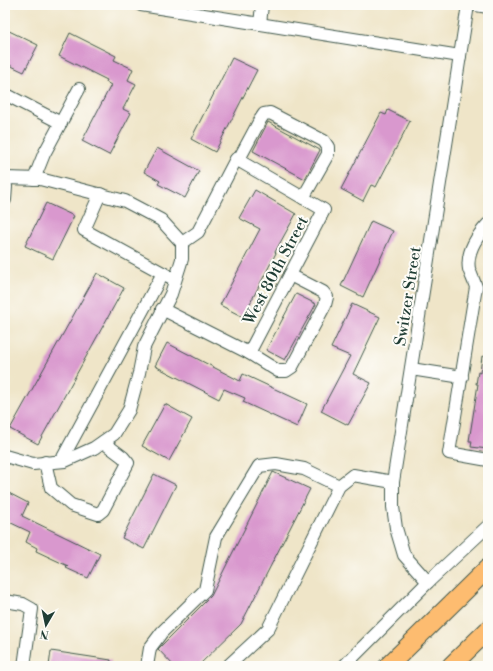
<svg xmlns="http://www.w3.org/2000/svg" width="493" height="671" font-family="'Libre Bodoni',serif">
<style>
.building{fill:#d998ce}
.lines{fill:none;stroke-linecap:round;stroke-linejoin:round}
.minor-casing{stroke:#3e564a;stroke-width:14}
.highway-casing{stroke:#3e564a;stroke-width:20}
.minor{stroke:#fff;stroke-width:12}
.highway{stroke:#fdbc70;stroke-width:18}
.labels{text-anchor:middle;stroke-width:4;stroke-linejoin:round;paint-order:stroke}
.street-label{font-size:16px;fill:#1f3d34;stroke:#fdfcf7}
</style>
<rect width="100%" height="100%" fill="#fdfcf7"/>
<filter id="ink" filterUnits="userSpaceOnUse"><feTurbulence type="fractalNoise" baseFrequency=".025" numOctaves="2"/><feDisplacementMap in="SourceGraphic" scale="8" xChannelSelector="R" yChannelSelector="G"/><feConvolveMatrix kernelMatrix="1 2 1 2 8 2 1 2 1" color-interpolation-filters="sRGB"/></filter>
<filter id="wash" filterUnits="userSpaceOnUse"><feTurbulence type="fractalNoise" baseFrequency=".012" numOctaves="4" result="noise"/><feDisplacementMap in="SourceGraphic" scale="16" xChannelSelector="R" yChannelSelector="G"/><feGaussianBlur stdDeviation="0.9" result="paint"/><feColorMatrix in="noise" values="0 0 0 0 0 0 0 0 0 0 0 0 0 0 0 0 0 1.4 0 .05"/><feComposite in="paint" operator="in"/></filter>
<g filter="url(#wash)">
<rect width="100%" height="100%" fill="#efe5c8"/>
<g id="blocks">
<!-- building -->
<g class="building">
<polygon points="5,29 38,45 24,72 5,63"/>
<polygon points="70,33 116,56 114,60 133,69 128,80 136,84 123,109 131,113 109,155 82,141 111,85 106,82 107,80 59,56"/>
<polygon points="232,58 257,70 215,152 191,139"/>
<polygon points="388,110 410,121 376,187 371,185 363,201 341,189 381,113 386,115"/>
<polygon points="268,122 320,150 305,179 253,151"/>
<polygon points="157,148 199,171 185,198 158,184 160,181 144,172"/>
<polygon points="255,190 296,214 275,252 276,253 243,317 220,305 260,229 239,218"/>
<polygon points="46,203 74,216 53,259 25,246"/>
<polygon points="371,221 393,231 363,297 341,286"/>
<polygon points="97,273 124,288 38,444 10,429"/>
<polygon points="296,294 316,304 285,360 266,350"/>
<polygon points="352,304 380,317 353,374 371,383 348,425 321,411 350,356 331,348"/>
<polygon points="167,343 240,381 243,374 307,404 297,427 243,402 245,398 224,389 219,399 155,366"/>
<polygon points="482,356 488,357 488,449 471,447 472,441 469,441 478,384 476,384 478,372 480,373"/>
<polygon points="165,404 192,419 169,461 142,446"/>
<polygon points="273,472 310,489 241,624 198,666 174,666 158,649 211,596"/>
<polygon points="154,474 176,485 144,549 122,538"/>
<polygon points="5,491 28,503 22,516 100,554 88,578 66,568 68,566 36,551 37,548 26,542 30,532 5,520"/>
<polygon points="51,651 111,660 110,666 49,666"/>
</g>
</g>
</g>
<g filter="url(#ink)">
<use href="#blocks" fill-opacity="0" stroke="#3e564a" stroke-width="1"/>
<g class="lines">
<defs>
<g id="minor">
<polyline points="141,5 460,56"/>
<polyline points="476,5 488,7"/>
<polyline points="260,24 262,5"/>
<polyline points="5,94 61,123"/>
<polyline points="238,161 260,120 264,114 270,113 324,141 328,147 328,154 303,198"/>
<polyline points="5,177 6,187 5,200"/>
<polyline points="5,178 40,179 125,201 161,220 182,243 182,259 171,294 144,347 139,373 129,410 114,434 94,448 65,461 33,464 5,456"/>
<polyline points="34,179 44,154 79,89"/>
<polyline points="100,194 84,230 170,277"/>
<path d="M 488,224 C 477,236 466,252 469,269 C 471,275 474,281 476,287 L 449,453 L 488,460"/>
<polyline points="162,309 249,353 324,210 236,159 198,232 182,243"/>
<polyline points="249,353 278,371 286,371 292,367 325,305 327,297 323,292 290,275"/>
<polyline points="411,369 462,377"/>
<polyline points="61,461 163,273"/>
<polyline points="45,462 51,488 71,505 98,514 103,510 128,463 123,457 103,442"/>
<polyline points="428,582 404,555 396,528 393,507 393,482 468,5"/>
<polyline points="5,601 23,604 32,609 24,666"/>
<polyline points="147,666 150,648 162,632 205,590 216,537 259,466 276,464 304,469 339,486"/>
<polyline points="228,666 268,629 339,486 353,475 393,482"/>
<polyline points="344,666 428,582 488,526"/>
</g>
<g id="highway">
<polyline points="388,666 488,568"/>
<polyline points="451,666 488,630"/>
</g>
</defs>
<!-- minor casing -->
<use href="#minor" class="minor-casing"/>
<!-- highway casing -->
<use href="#highway" class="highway-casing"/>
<!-- minor -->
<use href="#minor" class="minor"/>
<!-- highway -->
<use href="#highway" class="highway"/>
</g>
</g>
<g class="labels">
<!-- street labels -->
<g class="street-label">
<text transform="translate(275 270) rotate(-62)" y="6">West 80th Street</text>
<text transform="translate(407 296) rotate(-81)" y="6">Switzer Street</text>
</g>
</g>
<!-- margin -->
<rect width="493" height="671" fill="none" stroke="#fdfcf7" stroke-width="20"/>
<!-- north arrow -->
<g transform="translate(46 625) rotate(189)" stroke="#fdfcf7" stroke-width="3" paint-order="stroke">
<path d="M0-3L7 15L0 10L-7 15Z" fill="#1f3d34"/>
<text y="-6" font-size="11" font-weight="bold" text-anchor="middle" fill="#1f3d34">N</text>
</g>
</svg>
